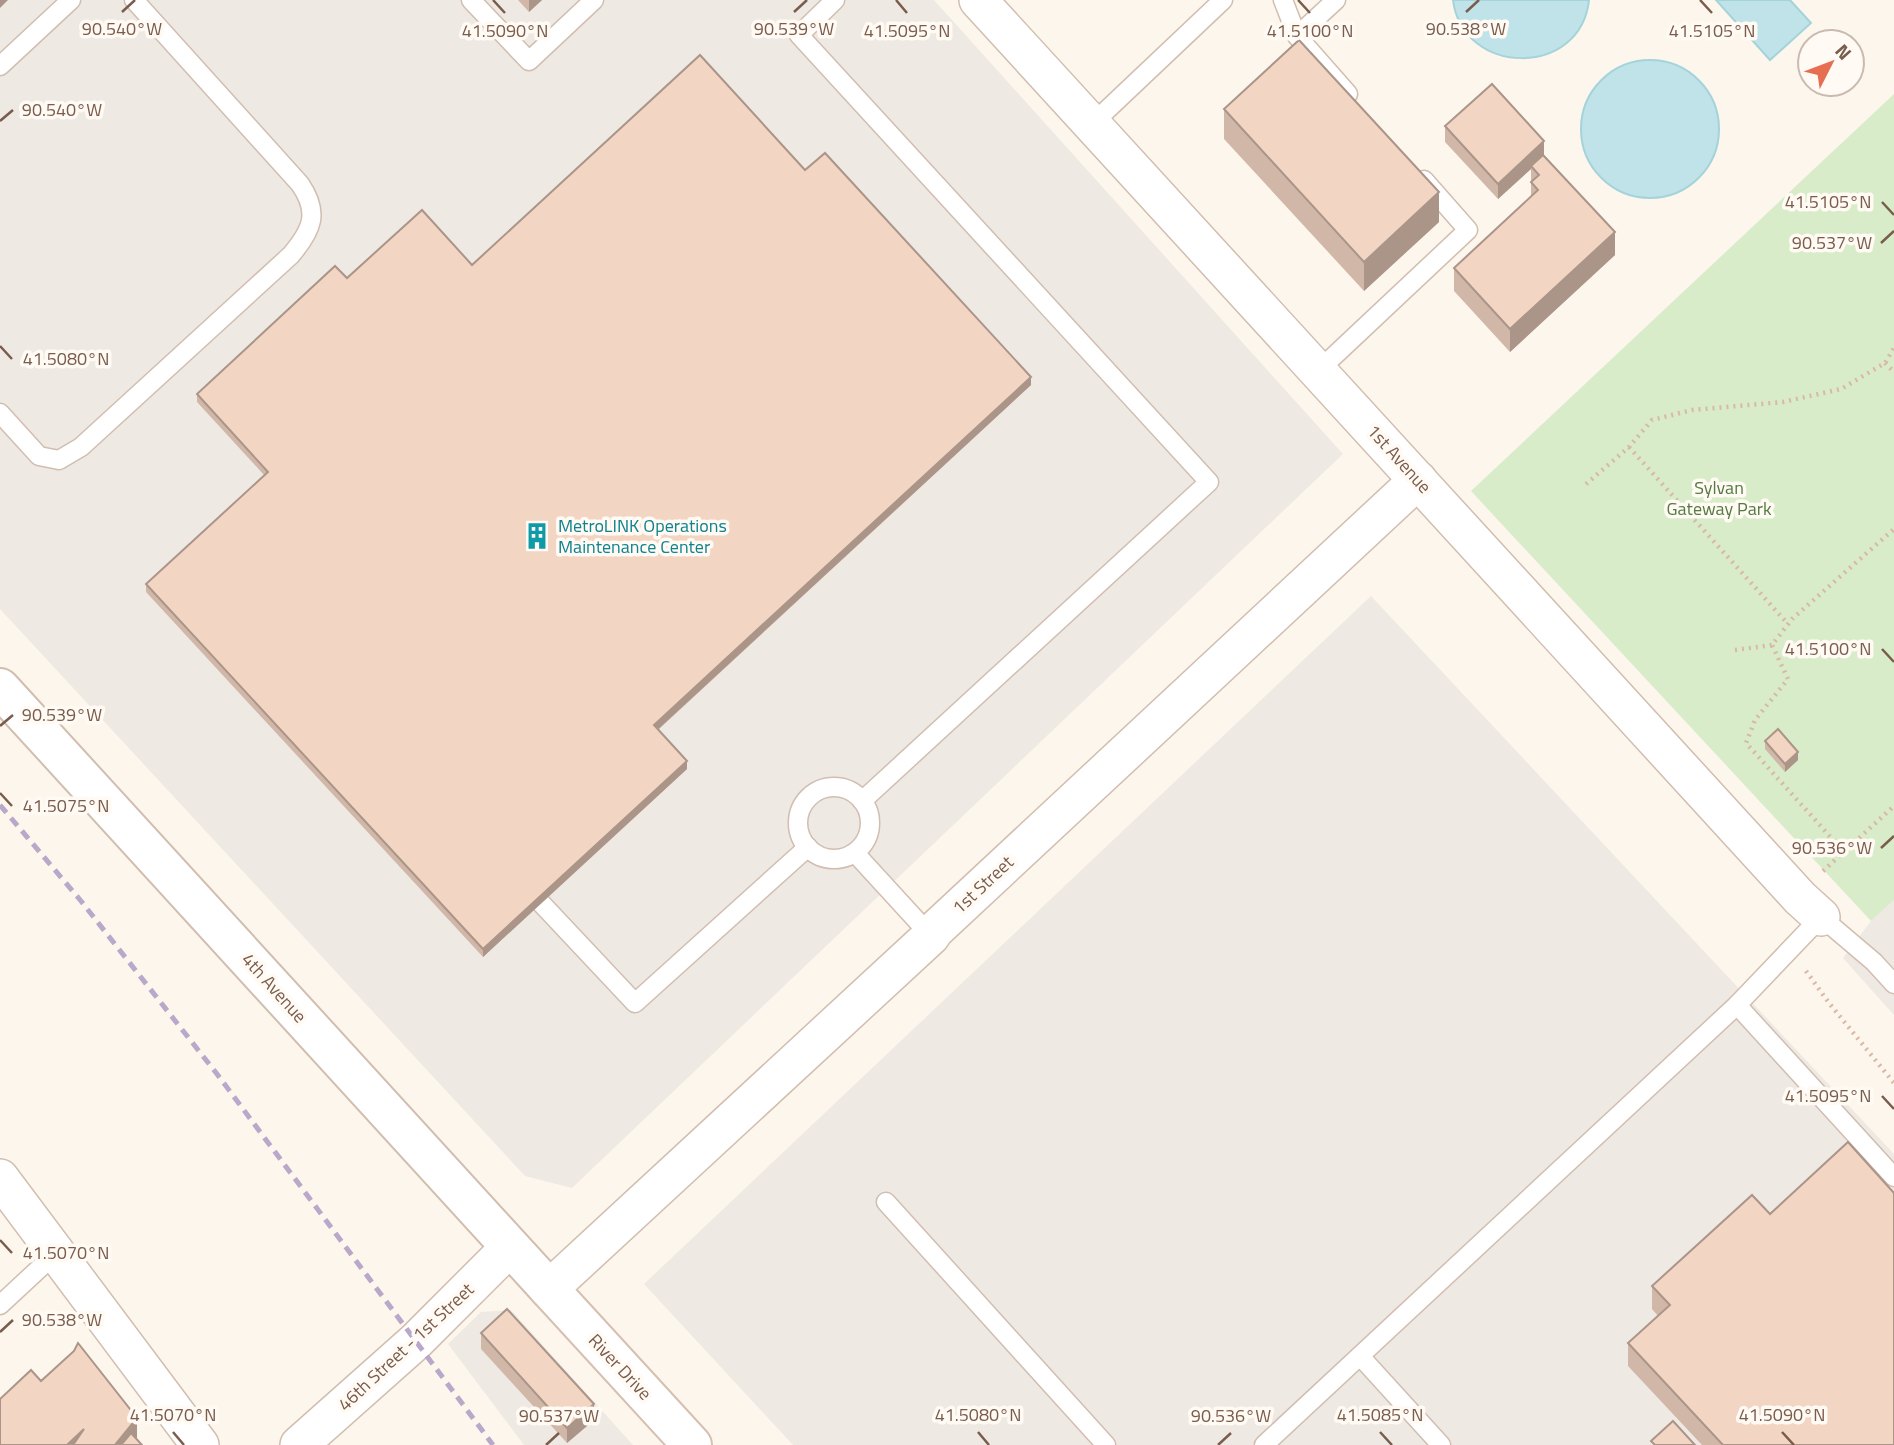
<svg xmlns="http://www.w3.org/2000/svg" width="1894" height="1445" font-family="'Titillium Web',sans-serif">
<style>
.industrial{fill:#efe9e4}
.green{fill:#d8ecc9}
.water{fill:#bfe3e8;stroke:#a5d3da;stroke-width:2}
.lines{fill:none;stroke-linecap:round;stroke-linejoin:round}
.service-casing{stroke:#d1beb0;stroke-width:21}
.minor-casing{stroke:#d1beb0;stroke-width:40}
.tertiary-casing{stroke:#d1beb0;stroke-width:42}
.secondary-casing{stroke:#d6c0b0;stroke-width:42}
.path{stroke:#d9b8a5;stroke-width:4.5;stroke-dasharray:2 5;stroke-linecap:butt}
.service{stroke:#fff;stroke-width:18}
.minor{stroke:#fff;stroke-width:37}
.tertiary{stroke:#fff;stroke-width:38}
.secondary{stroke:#fff;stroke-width:38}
.rail{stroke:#b9a8c9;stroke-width:5;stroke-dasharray:10 7;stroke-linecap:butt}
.wall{fill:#d1b7a8}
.shaded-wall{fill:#aa9588}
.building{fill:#f3d5c3;stroke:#aa9588;stroke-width:2}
.ticks{fill:none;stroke:#7a5c4d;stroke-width:2.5}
.labels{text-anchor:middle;stroke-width:7;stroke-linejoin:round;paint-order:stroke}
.street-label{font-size:18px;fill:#7a5c4d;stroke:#fffaf3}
.park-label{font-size:18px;fill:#537a41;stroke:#fffaf3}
.culture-label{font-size:18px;fill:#0d838f;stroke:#fffaf3;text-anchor:start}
.ticks-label{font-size:18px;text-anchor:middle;fill:#7a5c4d;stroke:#fffaf3;stroke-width:7;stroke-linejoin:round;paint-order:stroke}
</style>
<rect width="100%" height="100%" fill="#fdf6ec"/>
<!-- industrial -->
<g class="industrial">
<polygon points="0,0 934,0 1343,454 572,1188 525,1176 0,609"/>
<polygon points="1371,596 1894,1154 1894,1445 793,1445 644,1284"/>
<polygon points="1894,900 1894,1015 1843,958 1871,921"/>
<polygon points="511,1310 633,1445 524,1445 448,1344 481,1312"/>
</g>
<!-- green -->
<polygon class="green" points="1894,94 1894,900 1871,921 1471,491"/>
<!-- water -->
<g class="water">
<path d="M 1453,0 L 1589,0 C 1581,78 1463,77 1453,0 Z"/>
<polygon points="1716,0 1790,0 1811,23 1770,60"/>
<circle cx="1650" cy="129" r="69"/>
</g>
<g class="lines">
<defs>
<g id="service">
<polyline points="471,0 529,61 594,0"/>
<polyline points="835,0 799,35 1209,482 862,801"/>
<polyline points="1283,0 1297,36 1348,94"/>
<polyline points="1297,36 1336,0"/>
<polyline points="0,66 71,0"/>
<polyline points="1092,124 1223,0"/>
<polyline points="1318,371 1468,230 1424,180"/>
<path d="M 0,413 L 39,456 L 59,460 L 81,447 L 291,255 C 312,230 320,213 300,184 L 134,0"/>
<circle cx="834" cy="823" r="36"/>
<polyline points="855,853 931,936"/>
<polyline points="541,903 635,1003 808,847"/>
<polyline points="1737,1005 1894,1177"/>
<polyline points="886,1202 1106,1445"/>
<polyline points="0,1305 56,1253"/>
<polyline points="1360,1356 1441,1445"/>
<polyline points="1264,1445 1737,1005 1821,917 1874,962 1894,984"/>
</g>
<g id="minor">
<polyline points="978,0 1800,898 1821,917"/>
<polyline points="0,1178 200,1445"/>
<polyline points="549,1289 931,936 935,930 1418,480"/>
<polyline points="299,1445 416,1341 510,1247"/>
</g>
<polyline id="tertiary" points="0,688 549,1289"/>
<polyline id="secondary" points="549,1289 692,1445"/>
</defs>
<!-- service casing -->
<use href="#service" class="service-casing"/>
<!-- minor casing -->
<use href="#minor" class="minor-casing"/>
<!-- tertiary casing -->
<use href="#tertiary" class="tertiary-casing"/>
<!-- secondary casing -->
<use href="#secondary" class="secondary-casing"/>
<!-- path -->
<g class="path">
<polyline points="1885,363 1894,372"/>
<polyline points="1629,447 1788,624"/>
<polyline points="1586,484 1629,447 1652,420 1692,410 1783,402 1841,389 1885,363 1894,348"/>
<polyline points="1735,650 1772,645"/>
<polyline points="1844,852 1746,743 1755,720 1788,679 1772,645 1792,619 1894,529"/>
<polyline points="1823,871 1894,806"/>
<polyline points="1806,971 1829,1003 1894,1083"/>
</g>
<!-- service -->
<use href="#service" class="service"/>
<!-- minor -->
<use href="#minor" class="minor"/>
<!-- tertiary -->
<use href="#tertiary" class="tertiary"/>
<!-- secondary -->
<use href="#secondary" class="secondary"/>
<!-- rail -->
<polyline class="rail" points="0,805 81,901 217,1074 493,1445"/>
</g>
<!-- wall -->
<g class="wall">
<polygon points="518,0 542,0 529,12"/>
<polygon points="1224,109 1439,222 1364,291 1224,139"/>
<polygon points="1445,126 1544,156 1615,255 1510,352 1454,291 1454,268 1531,197 1531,169 1498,199 1445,142"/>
<polygon points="805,170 1031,385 658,730 687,769 483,957 146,592 146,584 264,475 197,402 197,394 347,278 472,265"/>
<polygon points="1765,741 1798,760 1785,772 1765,749"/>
<polygon points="1652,1286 1894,1445 1702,1445 1628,1366 1628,1343 1658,1316 1652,1309"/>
<polygon points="481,1333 594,1420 567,1443 481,1349"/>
</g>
<!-- shaded-wall -->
<g class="shaded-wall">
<polygon points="0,0 8,0 0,8"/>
<polygon points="529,0 542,0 529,12"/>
<polygon points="1544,141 1544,156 1531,166 1531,169 1498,199 1498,184"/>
<polygon points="1439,192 1439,222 1364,291 1364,262"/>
<polygon points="1615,232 1615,255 1510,352 1510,329"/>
<polygon points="1031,377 1031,385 654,733 654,725"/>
<polygon points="1798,752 1798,760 1785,772 1785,764"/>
<polygon points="687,761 687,769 483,957 483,949"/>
<polygon points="594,1404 594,1420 567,1443 567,1428"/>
<polygon points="137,1418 137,1441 133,1445 115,1445"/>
<polygon points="84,1429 84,1445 67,1445"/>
</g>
<!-- building -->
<g class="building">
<polygon points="1299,40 1439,192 1364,262 1224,109"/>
<polygon points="700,55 805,170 825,153 1031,377 654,725 687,761 483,949 146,584 268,472 197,394 335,266 347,278 422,210 472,265"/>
<polygon points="1492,84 1544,141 1498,184 1445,126"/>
<polygon points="1543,155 1615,232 1510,329 1454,268 1538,190 1531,182 1539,175 1531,166"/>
<polygon points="1778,729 1798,752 1785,764 1765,741"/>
<polygon points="1848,1142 1894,1193 1894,1445 1723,1445 1628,1343 1670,1305 1652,1286 1752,1195 1770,1214"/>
<polygon points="507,1309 594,1404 567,1428 481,1333"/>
<polygon points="78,1343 137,1418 115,1445 73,1445 84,1429 67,1445 0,1445 0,1399 31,1370 41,1381 74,1351"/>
<polygon points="1673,1421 1695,1445 1655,1445 1651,1441"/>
<polygon points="131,1433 142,1445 121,1445"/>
</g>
<!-- ticks -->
<path class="ticks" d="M 493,0 L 505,13M 896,0 L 907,13M 1298,0 L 1310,13M 1700,0 L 1712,13M 122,12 L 135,0M 794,12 L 807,0M 1466,12 L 1479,0M 0,121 L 13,110M 1882,202 L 1894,215M 1881,243 L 1894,231M 0,346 L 12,359M 1882,649 L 1894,662M 0,726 L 13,715M 0,793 L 12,806M 1881,848 L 1894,836M 1882,1096 L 1894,1109M 0,1240 L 12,1253M 0,1332 L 13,1320M 173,1432 L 184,1445M 978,1432 L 989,1445M 1380,1432 L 1392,1445M 1782,1432 L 1794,1445M 546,1445 L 559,1433M 1218,1445 L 1231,1433"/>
<!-- icons -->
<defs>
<symbol id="building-bare" viewBox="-9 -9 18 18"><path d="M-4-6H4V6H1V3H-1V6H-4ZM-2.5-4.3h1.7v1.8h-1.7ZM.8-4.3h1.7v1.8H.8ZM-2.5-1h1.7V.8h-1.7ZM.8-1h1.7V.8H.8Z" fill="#0f9aa8" stroke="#fffaf3" stroke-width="2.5" paint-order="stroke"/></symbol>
</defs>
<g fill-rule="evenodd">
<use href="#building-bare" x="518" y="517" width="38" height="38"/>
</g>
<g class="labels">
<!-- street labels -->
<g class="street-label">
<text transform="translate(1399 459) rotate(48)" y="6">1st Avenue</text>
<text transform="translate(983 885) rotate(-43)" y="6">1st Street</text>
<text transform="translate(274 988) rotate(48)" y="6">4th Avenue</text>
<text transform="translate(406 1347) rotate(-43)" y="6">46th Street - 1st Street</text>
<text transform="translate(620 1367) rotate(47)" y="6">River Drive</text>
</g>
<!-- park labels -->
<g class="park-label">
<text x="1719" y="494">Sylvan<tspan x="1719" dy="21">Gateway Park</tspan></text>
</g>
<!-- culture labels -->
<g class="culture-label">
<text x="558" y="532">MetroLINK Operations<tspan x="558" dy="21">Maintenance Center</tspan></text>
</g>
</g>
<g class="ticks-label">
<text x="122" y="35">90.540°W</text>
<text x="794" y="35">90.539°W</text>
<text x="1466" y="35">90.538°W</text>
<text x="505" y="37">41.5090°N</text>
<text x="907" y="37">41.5095°N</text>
<text x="1310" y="37">41.5100°N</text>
<text x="1712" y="37">41.5105°N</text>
<text x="62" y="116">90.540°W</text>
<text x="1828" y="208">41.5105°N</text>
<text x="1832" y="249">90.537°W</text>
<text x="66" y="365">41.5080°N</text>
<text x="1828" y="655">41.5100°N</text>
<text x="62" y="721">90.539°W</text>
<text x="66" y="812">41.5075°N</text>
<text x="1832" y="854">90.536°W</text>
<text x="1828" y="1102">41.5095°N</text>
<text x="66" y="1259">41.5070°N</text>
<text x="62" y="1326">90.538°W</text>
<text x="173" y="1421">41.5070°N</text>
<text x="978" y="1421">41.5080°N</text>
<text x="1380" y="1421">41.5085°N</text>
<text x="1782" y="1421">41.5090°N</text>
<text x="559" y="1422">90.537°W</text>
<text x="1231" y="1422">90.536°W</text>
</g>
<!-- north arrow -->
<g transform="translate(1831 63) rotate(48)"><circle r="33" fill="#fffaf3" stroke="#cabbb1" stroke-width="2"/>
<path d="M0-5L12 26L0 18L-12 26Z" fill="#e76f51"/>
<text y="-10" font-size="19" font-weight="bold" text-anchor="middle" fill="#7a5c4d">N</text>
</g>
</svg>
